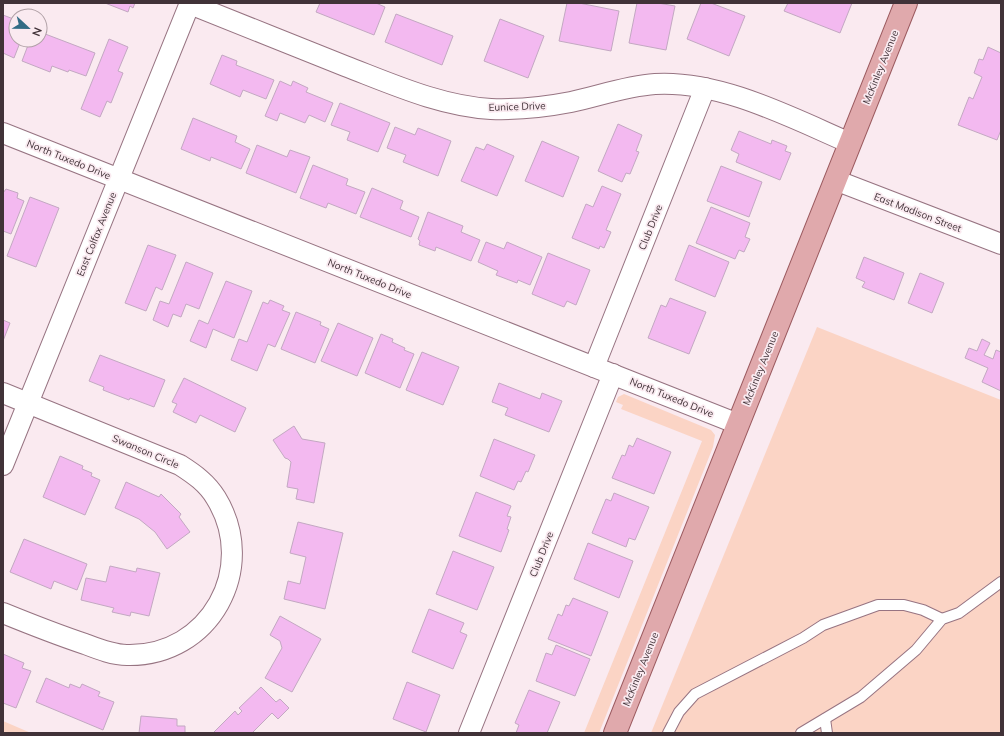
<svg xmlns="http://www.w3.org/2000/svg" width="1004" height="736" font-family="Mulish,sans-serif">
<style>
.green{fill:#fbd4c5}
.building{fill:#f3b9f0;stroke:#c3a8c2}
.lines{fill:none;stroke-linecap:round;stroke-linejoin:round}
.lane-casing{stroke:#977482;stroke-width:12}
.street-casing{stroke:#977482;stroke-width:22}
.primary-casing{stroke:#9b5a5f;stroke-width:24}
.lane{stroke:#fff;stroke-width:10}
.street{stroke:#fff;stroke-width:20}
.primary{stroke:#e0a9ac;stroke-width:22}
.labels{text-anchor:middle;stroke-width:3.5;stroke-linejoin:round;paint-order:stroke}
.street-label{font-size:10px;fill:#413238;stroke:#faeaf0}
</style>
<rect width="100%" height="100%" fill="#faeaf0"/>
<!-- green -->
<g class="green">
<polygon points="817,327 1001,400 1001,733 651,733"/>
<polygon points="624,394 711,430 715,435 713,447 599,733 584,733 702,441 621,409 623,405 616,402 618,397"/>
<polygon points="3,721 31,733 3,733"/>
</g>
<!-- building -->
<g class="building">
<polygon points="105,3 135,3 133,8 130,6 128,12"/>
<polygon points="320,3 376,3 385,7 374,35 316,12"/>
<polygon points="567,3 579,3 619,11 611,51 559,41"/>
<polygon points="637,3 658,3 675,6 666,50 629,43"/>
<polygon points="701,3 711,3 745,16 729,56 687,39"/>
<polygon points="788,3 852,3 840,33 784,11"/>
<polygon points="396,14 453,36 442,65 385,42"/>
<polygon points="3,15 16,20 16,40 21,40 14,58 3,53"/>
<polygon points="500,19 544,36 528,78 484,61"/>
<polygon points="40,32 95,53 86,76 69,70 68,72 52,66 50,72 22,61 30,40 40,40"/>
<polygon points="109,39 128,47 118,71 123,73 111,103 107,101 100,117 81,109"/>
<polygon points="988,47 1001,53 1001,130 997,140 958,125 969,97 973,99 982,77 974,73 979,59 983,60"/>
<polygon points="222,55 237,61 236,65 274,80 266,99 243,90 240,97 210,84"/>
<polygon points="280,81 291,86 293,81 308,88 306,92 333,103 325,122 309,115 305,123 280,113 277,121 265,116"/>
<polygon points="340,103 390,123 378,152 347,140 350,132 331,125"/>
<polygon points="193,118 237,136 235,142 250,149 241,169 211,157 210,161 181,149"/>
<polygon points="618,124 642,135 636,151 639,152 630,174 626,173 622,182 598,171"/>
<polygon points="395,127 415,135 418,128 451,141 438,176 403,162 406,155 387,148"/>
<polygon points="739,131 771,144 772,140 787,146 785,151 791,153 780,180 736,162 739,154 731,150"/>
<polygon points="542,141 579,157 563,197 525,181"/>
<polygon points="487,144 514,156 497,196 461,181 476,147 484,150"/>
<polygon points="257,145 287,157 290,150 310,157 296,193 246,173"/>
<polygon points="313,165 348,179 346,185 365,192 356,214 328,203 326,208 300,198"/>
<polygon points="721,166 762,182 749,217 707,201"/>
<polygon points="602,186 621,194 606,230 611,232 604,248 600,246 599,249 572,238 586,204 593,207"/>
<polygon points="372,188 403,201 400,209 419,217 411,237 360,217"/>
<polygon points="6,189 18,193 17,198 24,201 11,234 3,231 3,193"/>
<polygon points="30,197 59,208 36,267 7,256"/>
<polygon points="711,207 750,223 745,237 750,239 744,252 739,250 735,259 696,243"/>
<polygon points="428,212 463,226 461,232 480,240 471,261 436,247 435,251 419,245 420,241 418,239"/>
<polygon points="486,242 504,249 507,242 542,257 530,285 518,280 517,283 496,275 498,271 478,262"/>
<polygon points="148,245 176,255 162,290 156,287 146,311 125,303"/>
<polygon points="689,245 729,262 715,297 675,280"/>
<polygon points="548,253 590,270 576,305 567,301 564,307 532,294"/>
<polygon points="864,257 904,273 894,300 862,287 865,282 856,278"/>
<polygon points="186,262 213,273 199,309 186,304 181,317 173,314 168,327 153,320 160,301 169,304"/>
<polygon points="920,273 944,283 932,313 908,303"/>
<polygon points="226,281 252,291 234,338 213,329 206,348 190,341 199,320 208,324"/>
<polygon points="670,298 706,312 689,354 648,338 661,305 666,307"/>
<polygon points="270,300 284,306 282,310 290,313 275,347 268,344 257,371 231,360 239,339 247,342 263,302 268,304"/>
<polygon points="296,312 321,322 320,325 329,329 315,363 281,349"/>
<polygon points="3,320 10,323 3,341"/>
<polygon points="338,323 373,338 357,376 321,361"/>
<polygon points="381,334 393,339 392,342 405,348 404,350 414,354 400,388 365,373"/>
<polygon points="982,339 990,343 984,355 993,359 996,350 1001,352 1001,391 982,382 988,368 965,358 969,348 977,351"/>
<polygon points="422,352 459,367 443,405 406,390"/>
<polygon points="100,355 165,380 154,407 130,398 129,400 103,390 104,387 89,381"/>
<polygon points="184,378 246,408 235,432 200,415 196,423 173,412 177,404 172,402"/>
<polygon points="499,383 540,399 542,393 562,401 549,432 505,415 508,408 492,402"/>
<polygon points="294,426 302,439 325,443 314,503 296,499 298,489 287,487 291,462 288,459 285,458 273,440"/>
<polygon points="637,438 671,452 654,494 612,478 622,455 625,456 629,445 633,447"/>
<polygon points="494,439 535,455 528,472 526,471 521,482 518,481 514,490 480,476"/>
<polygon points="60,456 83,466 82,469 92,473 91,476 100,480 85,515 43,497"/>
<polygon points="126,482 159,497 161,494 181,514 179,517 190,532 167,549 155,532 139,519 115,508"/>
<polygon points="476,492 511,506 507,516 511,517 507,529 509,530 501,552 459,536"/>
<polygon points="614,493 649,507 635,540 629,538 626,547 592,533 606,499 611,501"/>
<polygon points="298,522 343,533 325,609 284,599 288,581 300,584 306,557 290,553"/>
<polygon points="24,539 87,564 77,590 54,581 51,589 10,572"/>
<polygon points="588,543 633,561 619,598 574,579"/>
<polygon points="453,551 494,567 477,610 436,594"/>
<polygon points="110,566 136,572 137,568 160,573 149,616 131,612 130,616 112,612 114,608 81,600 86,578 106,582"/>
<polygon points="573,598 608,612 591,656 548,639 558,614 562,616 566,605 569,606"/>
<polygon points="429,609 464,623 460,632 467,635 453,669 412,652"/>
<polygon points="280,616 321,639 292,692 265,678 282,648 280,641 270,635"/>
<polygon points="556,645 590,659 575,696 536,681 546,653 552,655"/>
<polygon points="3,654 24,663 22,668 31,671 16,708 3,703"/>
<polygon points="46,678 69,688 70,684 80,688 82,684 100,692 98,696 114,702 103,730 36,702"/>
<polygon points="407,682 440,695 426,732 393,719"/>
<polygon points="261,687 276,702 280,699 289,708 278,719 272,713 252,733 215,733 214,732 235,711 238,715 242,711 239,708"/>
<polygon points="529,690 560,702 547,733 516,733 519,725 515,723"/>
<polygon points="141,716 177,719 177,726 185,726 185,733 139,733"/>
</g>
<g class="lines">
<defs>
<g id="lane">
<polyline points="825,719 827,733"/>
<polyline points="668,733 679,712 695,694 803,638 823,625 878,605 904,605 923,610 942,619"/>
<polyline points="801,733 861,697 916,650 942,619 959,613 1001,582"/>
</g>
<g id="street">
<path d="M 190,4 C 242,25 293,45 345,66 C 392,84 440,106 491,109 C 518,110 545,107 571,102 C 599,96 626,86 655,84 C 720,80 792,118 850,143"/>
<polyline points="3,133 738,424"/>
<polyline points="835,180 1001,244"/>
<polyline points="594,367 705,88"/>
<path d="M 3,393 L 180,465 C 194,474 207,483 216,498 C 259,568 210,657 127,655 C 113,655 98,649 85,644 C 58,635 30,624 3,613"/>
<polyline points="3,465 190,3"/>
<polyline points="469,733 613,374"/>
</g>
<polyline id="primary" points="615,733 906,3"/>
</defs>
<!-- lane casing -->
<use href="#lane" class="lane-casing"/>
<!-- street casing -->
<use href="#street" class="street-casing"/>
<!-- primary casing -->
<use href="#primary" class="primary-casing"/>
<!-- lane -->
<use href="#lane" class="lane"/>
<!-- street -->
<use href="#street" class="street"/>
<!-- primary -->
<use href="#primary" class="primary"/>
</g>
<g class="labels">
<!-- street labels -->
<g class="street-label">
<text transform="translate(880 67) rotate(-68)" y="4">McKinley Avenue</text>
<text transform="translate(517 106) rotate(-2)" y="4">Eunice Drive</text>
<text transform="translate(69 159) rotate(22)" y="4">North Tuxedo Drive</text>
<text transform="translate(918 212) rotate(21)" y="4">East Madison Street</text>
<text transform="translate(650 227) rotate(-68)" y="4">Club Drive</text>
<text transform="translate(96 234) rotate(-68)" y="4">East Colfax Avenue</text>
<text transform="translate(370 278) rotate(22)" y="4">North Tuxedo Drive</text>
<text transform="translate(760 368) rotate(-68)" y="4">McKinley Avenue</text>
<text transform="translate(672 397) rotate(22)" y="4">North Tuxedo Drive</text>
<text transform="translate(146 451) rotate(23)" y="4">Swanson Circle</text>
<text transform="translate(541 554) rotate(-68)" y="4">Club Drive</text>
<text transform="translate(640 669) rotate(-68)" y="4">McKinley Avenue</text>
</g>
</g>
<!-- border -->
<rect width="1004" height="736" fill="none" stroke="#413238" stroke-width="8"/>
<!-- north arrow -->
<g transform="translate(28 28) rotate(112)"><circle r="19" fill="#faeaf0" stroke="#b0a0a6"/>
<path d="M0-3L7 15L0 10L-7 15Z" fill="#326c85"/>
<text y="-6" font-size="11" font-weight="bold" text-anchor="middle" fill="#413238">N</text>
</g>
</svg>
